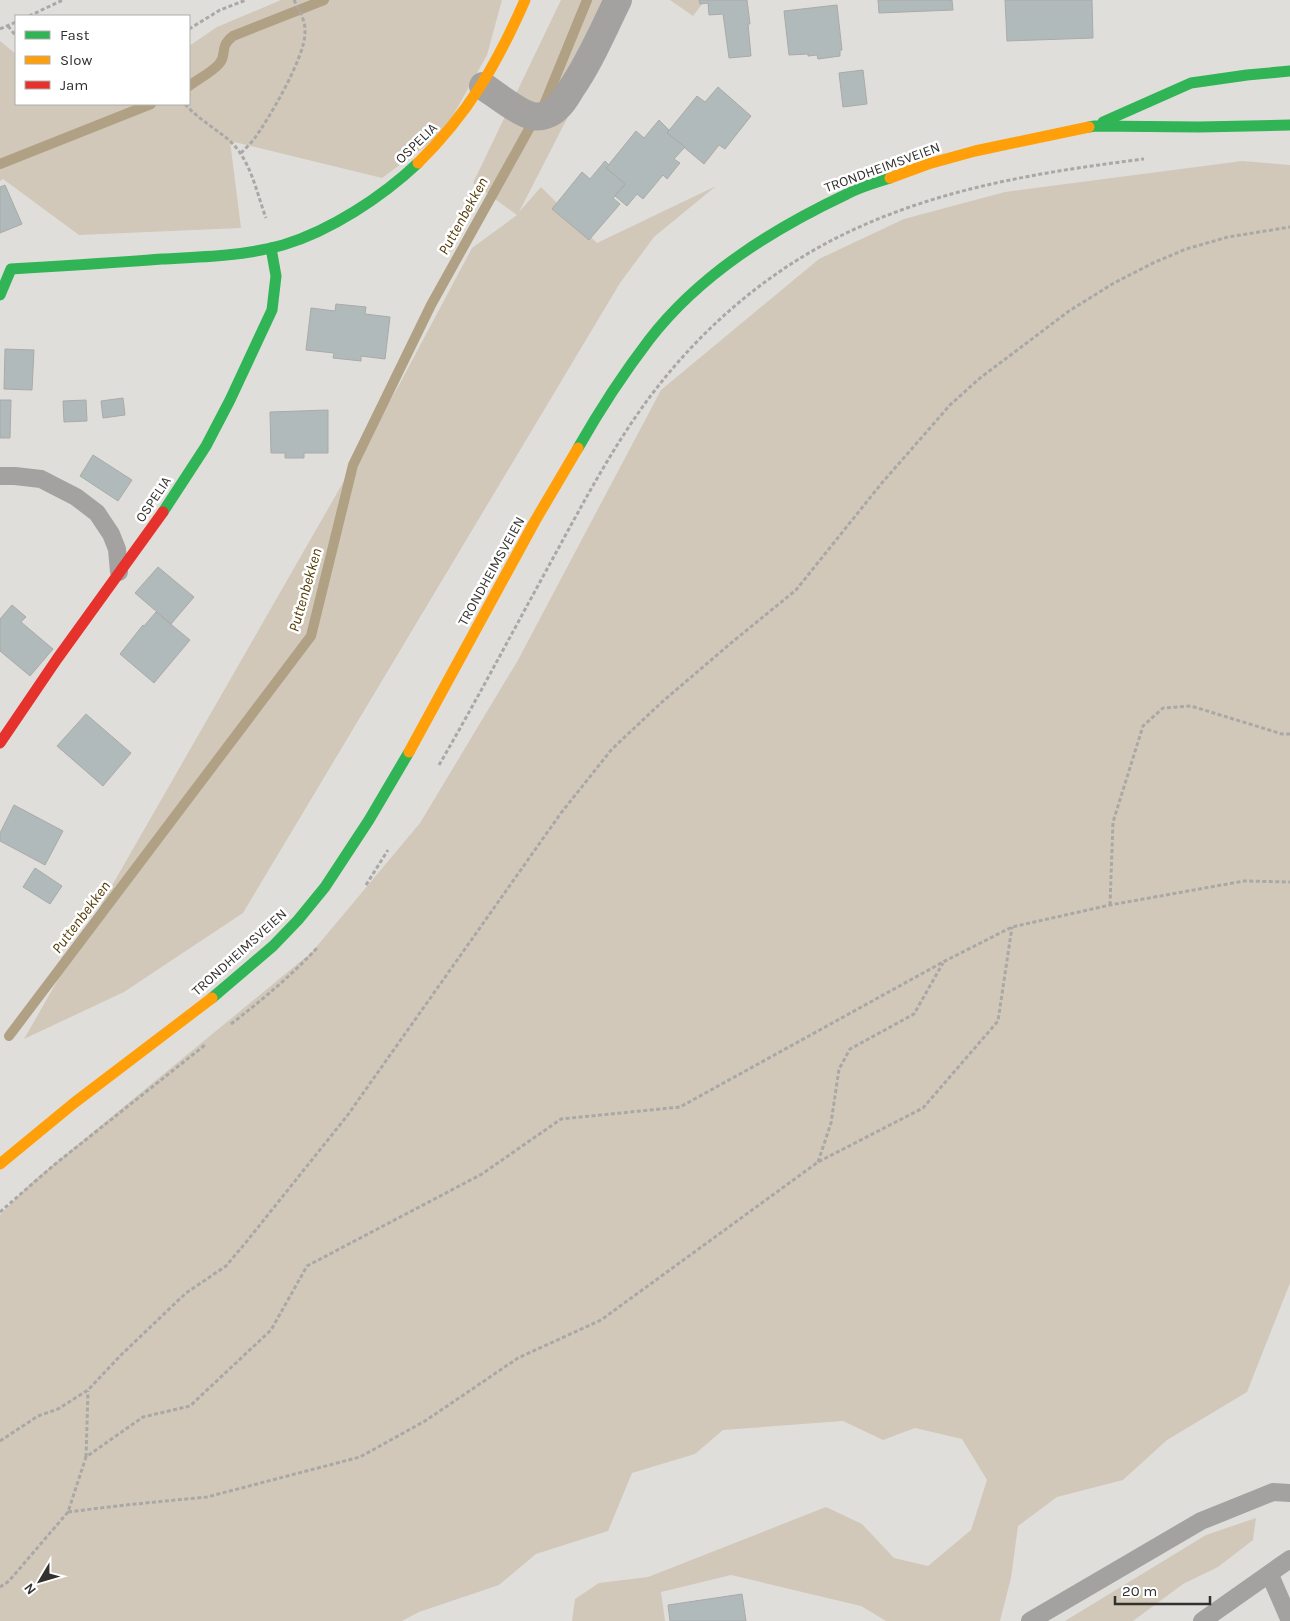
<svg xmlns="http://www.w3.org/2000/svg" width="1290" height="1621" font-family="Karla,sans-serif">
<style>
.green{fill:#d1c8b9}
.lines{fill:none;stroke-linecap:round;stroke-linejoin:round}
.stream{stroke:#b0a084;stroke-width:10}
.building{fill:#b0babb;stroke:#aaaaa8}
.path{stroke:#a9a8a7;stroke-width:3;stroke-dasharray:4 2.5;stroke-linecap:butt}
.lane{stroke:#a4a2a1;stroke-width:18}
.street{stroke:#a4a2a1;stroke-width:28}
.fast{stroke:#30b455;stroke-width:11}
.slow{stroke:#ff9f0a;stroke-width:11}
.jam{stroke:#e5322d;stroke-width:11}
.labels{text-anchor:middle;stroke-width:5;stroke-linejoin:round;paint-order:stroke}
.street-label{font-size:14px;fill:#32312f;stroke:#fff}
.water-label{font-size:15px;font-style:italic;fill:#533a05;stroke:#fff}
</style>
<rect width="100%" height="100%" fill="#e0dedb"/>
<!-- green -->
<g class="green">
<polygon points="281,0 502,0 487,55 443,133 382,178 230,141 241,228 79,235 3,179 0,181 0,41 16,54 16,104 189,104 189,46 217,27"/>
<polygon points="561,0 628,0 519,212 541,187 597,243 716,186 654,237 620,283 243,913 124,992 24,1039 399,385 472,248 517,215 473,183"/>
<polygon points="670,0 705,0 693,16"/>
<polygon points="1242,161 1290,165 1290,1283 1247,1392 1167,1440 1123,1480 1057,1497 1018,1526 1011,1578 1000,1621 886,1621 861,1606 731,1575 661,1592 665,1621 572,1621 575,1599 599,1583 648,1577 826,1507 862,1524 894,1558 928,1566 971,1530 987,1480 962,1439 915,1428 883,1440 843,1421 723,1430 695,1454 632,1473 608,1531 536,1554 499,1585 419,1612 402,1621 0,1621 0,1215 31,1183 312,952 420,823 518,660 661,390 819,259 904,219 1005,192"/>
<polygon points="1256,1518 1253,1540 1218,1567 1183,1584 1133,1621 1065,1621 1206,1535"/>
</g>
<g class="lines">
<!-- stream -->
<g class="stream">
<path d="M 189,86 C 198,79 211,73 219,64 C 228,54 218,48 233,36 L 324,0"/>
<polyline points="544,105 587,0"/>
<polyline points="0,164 151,104"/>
<polyline points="9,1036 311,636 353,465 431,305 529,129"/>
</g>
</g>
<!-- building -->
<g class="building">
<polygon points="699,0 747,0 750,24 748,24 751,56 729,58 723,14 709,15 708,3 700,4"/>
<polygon points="878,0 952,0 953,10 879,13"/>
<polygon points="1005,0 1092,0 1093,38 1007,41"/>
<polygon points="837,5 842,50 840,50 840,56 818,59 817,55 808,56 808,54 789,55 784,11"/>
<polygon points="863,70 867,104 843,107 839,73"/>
<polygon points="718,87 751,116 725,149 719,145 704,164 667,133 697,96 705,102"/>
<polygon points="659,120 669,130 667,133 685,147 674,159 680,163 667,179 663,175 643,199 637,194 627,206 615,196 625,184 606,168 636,131 644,138"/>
<polygon points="605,161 609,165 606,168 625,184 613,198 620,204 589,240 552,209 582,172 590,179"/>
<polygon points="5,185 22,224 0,233 0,187"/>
<polygon points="336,304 366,307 365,314 390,317 385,359 361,356 361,361 333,358 334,353 306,350 311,308 335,311"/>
<polygon points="5,349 34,350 32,390 4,389"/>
<polygon points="123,398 125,415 103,418 101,401"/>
<polygon points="0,400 11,400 10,438 0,438"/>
<polygon points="86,400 87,421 64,422 63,401"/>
<polygon points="328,410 328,453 304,453 304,458 285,458 285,453 271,453 270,412"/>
<polygon points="93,455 132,480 118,501 80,476"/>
<polygon points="158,567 194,597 171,624 135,593"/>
<polygon points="12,605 26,617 21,622 53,649 30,676 0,651 0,619"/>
<polygon points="156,612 190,640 154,683 120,654 143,625 144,626"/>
<polygon points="86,714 131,753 103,786 57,746"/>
<polygon points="14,805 63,831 45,865 0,841 0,833"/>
<polygon points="35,868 62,886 50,904 23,887"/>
<polygon points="742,1594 746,1621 670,1621 668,1605"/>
</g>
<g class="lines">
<!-- path -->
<g class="path">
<polyline points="29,16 63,0"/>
<polyline points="8,26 16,36"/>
<polyline points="0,29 16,22"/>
<polyline points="189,29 220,10 246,0"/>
<path d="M 185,104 C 198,119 215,128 230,141 C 251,161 256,191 266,218"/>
<path d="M 241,153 C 245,149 250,144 254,139 C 269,119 305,57 305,33 C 306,21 299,10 294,0"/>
<path d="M 439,765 C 478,698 514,629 552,560 C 582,505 612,448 649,398 C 705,323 778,262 864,225 C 952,186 1048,171 1144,159"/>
<polyline points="366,885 388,850"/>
<polyline points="1110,905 1113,822 1143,726 1163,708 1191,706 1282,734 1290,734"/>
<path d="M 231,1024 C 262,1000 291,976 318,947"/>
<polyline points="818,1162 831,1123 839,1069 850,1049 914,1014 943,963"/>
<polyline points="0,1212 54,1165 205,1045"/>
<polyline points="0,1441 38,1416 58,1409 88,1390 121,1355 186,1293 226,1266 247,1241 347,1116 561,813 612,749 662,702 731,643 796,590 881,484 950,405 980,378 1016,351 1069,311 1114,283 1153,263 1186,249 1228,237 1290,227"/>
<polyline points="86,1457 88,1391"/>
<polyline points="68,1512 125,1505 207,1497 360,1457 425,1421 518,1358 601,1320 818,1162 923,1108 998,1021 1012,927"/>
<polyline points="0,1587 9,1581 68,1512 86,1457 143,1417 190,1406 271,1330 307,1266 482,1174 561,1119 680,1107 943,962 1012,927 1110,905 1244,881 1290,882"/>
</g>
<!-- lane -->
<g class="lane">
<polyline points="0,476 15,476 41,479 76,497 97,513 111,534 117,549 119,572"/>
<polyline points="1270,1575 1290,1621"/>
<polyline points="1030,1621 1201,1521 1273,1492 1290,1493"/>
<polyline points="1202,1621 1290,1559"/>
</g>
<!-- street -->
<path class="street" d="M 483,86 C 495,94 519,113 532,116 C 541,118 551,114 557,108 C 563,103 567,96 571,89 C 590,62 603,30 618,0"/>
<!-- fast -->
<g class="fast">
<polyline points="1103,122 1191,83 1247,75 1290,71"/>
<polyline points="1089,127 1095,126 1199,127 1290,125"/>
<path d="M 0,295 L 11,269 C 61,266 112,263 162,259 C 202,257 244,256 283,245 C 330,231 382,197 418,163"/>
<path d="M 578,448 C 599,411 623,374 649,340 C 700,274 773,229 847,194 C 860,187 875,183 890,178"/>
<polyline points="163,512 206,446 230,400 272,310 276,276 271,248"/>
<polyline points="212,998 273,946 298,920 325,887 369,820 409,752"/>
</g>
<!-- slow -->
<g class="slow">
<path d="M 418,163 C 468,114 497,64 525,0"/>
<polyline points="890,178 928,164 975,151 1089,127"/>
<polyline points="409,752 535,521 578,448"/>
<polyline points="0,1164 74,1103 212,998"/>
</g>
<!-- jam -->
<polyline class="jam" points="0,743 57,659 163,512"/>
</g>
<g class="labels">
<!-- street labels -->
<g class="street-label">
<text transform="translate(416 143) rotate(-44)" y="5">OSPELIA</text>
<text transform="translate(882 167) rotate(-20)" y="5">TRONDHEIMSVEIEN</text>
<text transform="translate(153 499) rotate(-56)" y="5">OSPELIA</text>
<text transform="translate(491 571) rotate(-61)" y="5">TRONDHEIMSVEIEN</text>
<text transform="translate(239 952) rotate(-42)" y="5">TRONDHEIMSVEIEN</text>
</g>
<!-- water labels -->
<g class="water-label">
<text transform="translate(463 216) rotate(-61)" y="5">Puttenbekken</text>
<text transform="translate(305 590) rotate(-74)" y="5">Puttenbekken</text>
<text transform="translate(81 917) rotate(-53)" y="5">Puttenbekken</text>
</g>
</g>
<!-- legend -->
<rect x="15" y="15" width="175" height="90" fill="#ffffff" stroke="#adadac"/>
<rect x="25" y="31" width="25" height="8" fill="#30b455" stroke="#adadac"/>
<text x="60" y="40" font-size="15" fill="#32312f">Fast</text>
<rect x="25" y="56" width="25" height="8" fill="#ff9f0a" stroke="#adadac"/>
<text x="60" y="65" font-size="15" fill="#32312f">Slow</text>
<rect x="25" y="81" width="25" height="8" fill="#e5322d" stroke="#adadac"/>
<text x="60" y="90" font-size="15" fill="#32312f">Jam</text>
<!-- north arrow -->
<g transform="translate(40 1581) rotate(232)" stroke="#ffffff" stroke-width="4" paint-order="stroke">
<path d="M0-4L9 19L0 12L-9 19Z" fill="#32312f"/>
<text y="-8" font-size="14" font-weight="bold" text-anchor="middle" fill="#32312f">N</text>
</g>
<!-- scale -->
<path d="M1115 1596v8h95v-8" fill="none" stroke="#32312f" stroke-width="2.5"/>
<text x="1122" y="1596" font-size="15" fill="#32312f" stroke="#ffffff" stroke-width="4" paint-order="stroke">20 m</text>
</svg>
